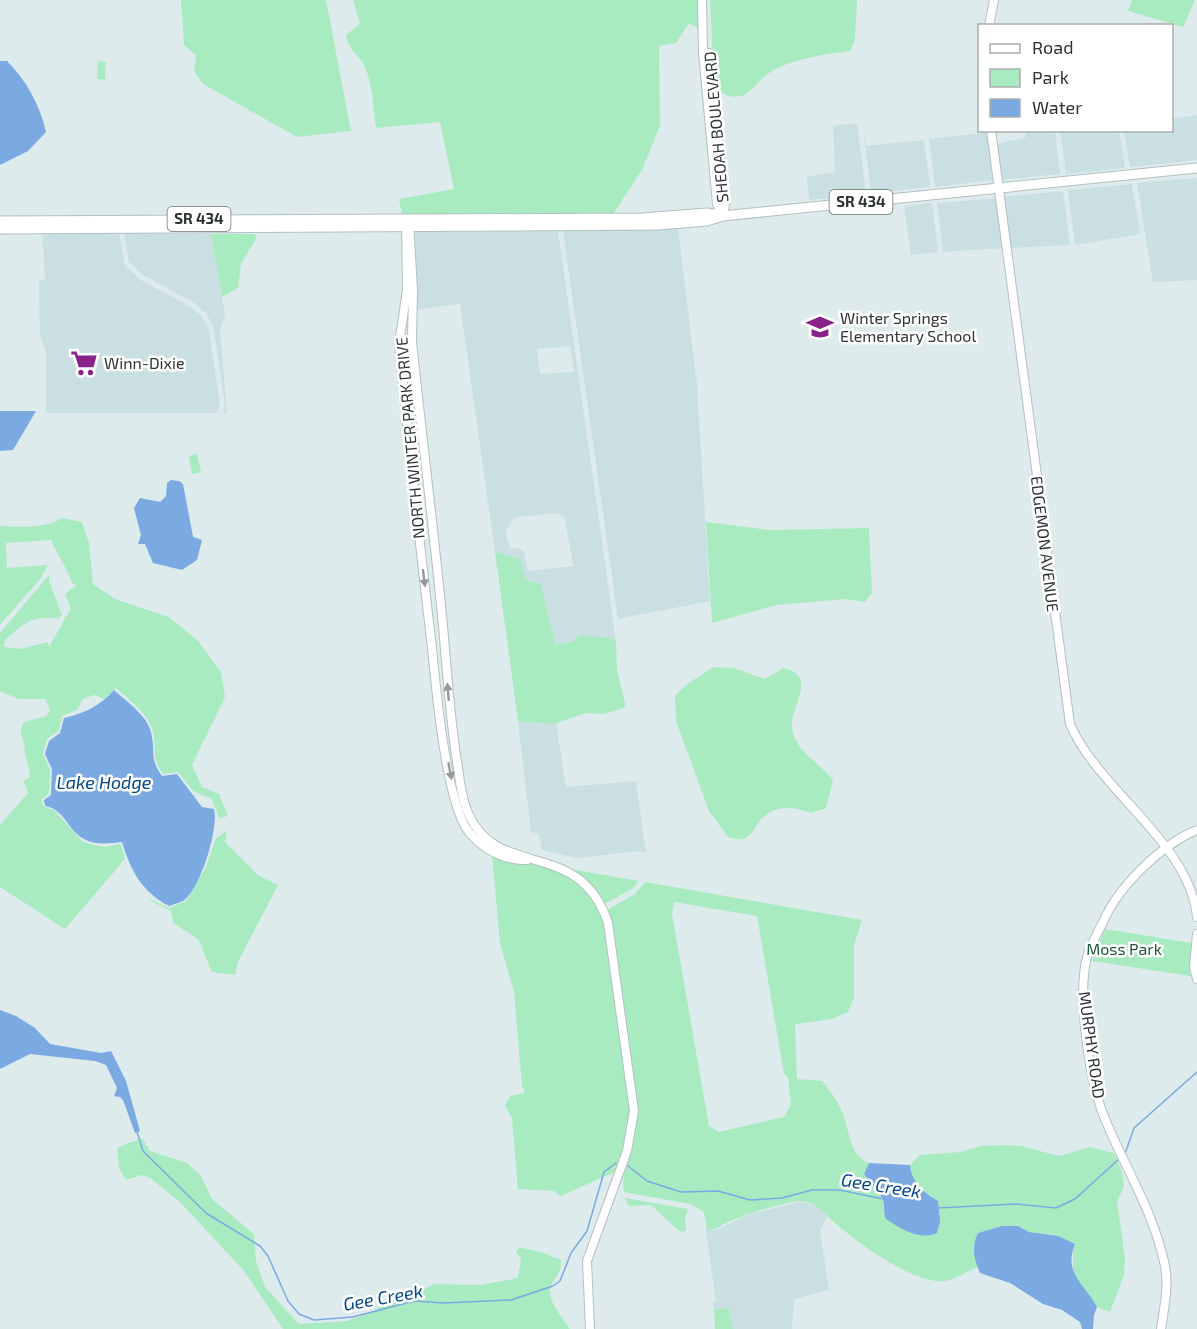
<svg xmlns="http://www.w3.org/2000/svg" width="1197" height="1329" font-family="'Exo 2',sans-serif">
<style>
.built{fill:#cadfe2;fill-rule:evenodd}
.green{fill:#a9ebc1;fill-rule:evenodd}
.water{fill:#7ba9e2}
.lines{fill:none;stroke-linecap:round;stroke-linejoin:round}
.stream{stroke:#7ba9e2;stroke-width:1.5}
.tertiary-casing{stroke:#b3c0c1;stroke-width:10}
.primary-casing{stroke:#b3c0c1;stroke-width:11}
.tertiary{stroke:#fff;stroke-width:8}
.primary{stroke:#fff;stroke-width:9}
.oneway{fill:#96999a}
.labels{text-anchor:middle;stroke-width:5;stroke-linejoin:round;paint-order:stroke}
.shield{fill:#fff;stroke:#6d7071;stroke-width:1.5}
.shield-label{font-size:15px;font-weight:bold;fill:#2e3334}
.street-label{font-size:16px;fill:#2e3334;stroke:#fff}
.poi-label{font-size:16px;fill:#2e3334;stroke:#fff;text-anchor:start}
.park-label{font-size:16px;fill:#215739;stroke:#fff}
.water-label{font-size:18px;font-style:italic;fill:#004588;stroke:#fff}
</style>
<rect width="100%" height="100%" fill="#deebed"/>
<!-- built -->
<g class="built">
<polygon points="1197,115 1197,160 1130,167 1124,131 1172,130 1172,119"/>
<polygon points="857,123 866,194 809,200 807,177 835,172 833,126"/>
<polygon points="1026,131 1055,131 1060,174 1000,180 996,144 1025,138"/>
<polygon points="1060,131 1119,131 1125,168 1066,174"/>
<polygon points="989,132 995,180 935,187 929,139"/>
<polygon points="864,135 867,146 924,140 930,187 871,193"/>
<polygon points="1197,178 1197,280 1153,282 1137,183"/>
<polygon points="1132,184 1140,234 1075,245 1068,190"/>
<polygon points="1063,191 1070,245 1009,248 1003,197"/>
<polygon points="998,198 1004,248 943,252 937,203"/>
<polygon points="932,203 938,252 911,255 904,206"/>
<polygon points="678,228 697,385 710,601 618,619 563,231"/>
<path d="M 558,231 L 616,641 L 610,638 L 555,644 L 541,584 L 526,580 L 518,559 L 495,552 L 460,304 L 414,310 L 414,232 ZM 570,346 L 574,372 L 540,374 L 537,349 ZM 557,513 L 565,519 L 573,566 L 528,571 L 524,552 L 519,548 L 510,548 L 505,532 L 513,520 L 518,517 Z"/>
<polygon points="42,233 119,233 125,266 141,280 191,307 202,316 209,330 220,406 217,413 46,413 46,352 40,335 39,281 45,279"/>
<polygon points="124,233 211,234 225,315 220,329 227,413 223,413 225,406 214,329 206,313 193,302 143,275 129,262"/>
<polygon points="518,721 556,723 566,787 636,781 646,853 638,851 577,858 542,850 539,834 531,832"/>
<polygon points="803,1201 819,1208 827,1216 820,1231 829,1290 794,1299 792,1329 733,1329 729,1308 714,1310 713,1302 716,1301 705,1224 707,1230 718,1229 751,1214"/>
</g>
<!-- green -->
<g class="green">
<polygon points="181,0 326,0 351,131 297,137 203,84 194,71 196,55 184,45"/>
<path d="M 353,0 L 700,0 L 700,29 L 689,23 L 676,43 L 659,46 L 660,126 L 642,170 L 613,214 L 402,215 L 399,199 L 454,189 L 440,122 L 376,128 C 373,108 373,86 365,67 C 359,54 348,51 346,35 L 360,24 Z"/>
<path d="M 710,0 L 857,0 L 855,40 L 850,51 C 826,54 790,59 769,73 C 760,79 750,95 741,96 C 728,99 720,93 714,82 Z"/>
<polygon points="1132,0 1195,0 1183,27 1128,11"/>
<polygon points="98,61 106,62 105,80 97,79"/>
<polygon points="211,234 255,234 256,239 241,264 238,288 222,297"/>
<polygon points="197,454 201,472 192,474 189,456"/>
<path d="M 62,518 L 82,522 L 89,543 L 93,584 L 115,599 L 169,617 L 198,641 L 221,672 L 225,697 L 192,765 L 202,787 L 219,794 L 228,816 L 219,818 L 212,799 L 193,791 L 178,772 L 163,774 C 152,758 156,755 154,737 C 152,716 130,701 116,688 L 104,699 L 94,695 L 83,699 L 77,710 L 62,716 L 59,731 L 47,739 L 43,754 L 50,770 L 49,794 L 42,799 L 43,806 L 54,810 L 83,842 L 104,847 L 121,844 L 125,859 L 65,929 L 0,887 L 0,825 L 28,793 L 23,781 L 30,777 C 31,766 22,757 25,745 C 22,735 18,733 24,722 L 46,716 L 50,710 L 45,699 L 19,699 L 0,691 L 0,633 L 49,575 L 49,581 L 62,615 L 58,619 C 31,615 25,623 5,640 L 4,647 L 20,649 L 48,642 L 49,647 L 71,608 L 65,594 L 77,585 L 72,583 C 67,567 57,555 51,540 L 6,543 L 7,568 L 48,565 L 41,578 L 0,625 L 0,526 C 21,527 44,529 62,518 Z"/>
<polygon points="706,522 770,530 869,528 872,593 865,602 845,599 777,605 712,623"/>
<polygon points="495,552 519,559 526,580 541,584 555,644 573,642 580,635 610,638 616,641 617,670 626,707 604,714 586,713 554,724 518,721"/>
<path d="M 713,667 L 734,668 L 764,679 L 784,668 C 820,677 788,709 792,729 C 796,752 820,763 833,780 L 826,808 L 811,813 C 793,806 773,804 759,822 C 754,829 751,837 743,839 C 739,840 732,838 728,837 L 709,811 L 676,721 L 675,696 L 686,685 Z"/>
<polygon points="227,831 225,842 258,875 278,885 238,962 235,975 212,972 198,939 173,923 171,911 151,901 143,889 150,899 169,908 186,901 206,867 216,838"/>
<path d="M 492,855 C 508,862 522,862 538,864 C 575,871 592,890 605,923 L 631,1111 L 629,1133 L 617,1171 L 561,1196 L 554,1191 L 518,1189 L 512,1119 L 505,1105 L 510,1096 L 525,1093 L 522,1086 L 514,992 L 500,943 Z"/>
<polygon points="570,869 639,881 632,889 604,904 586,880"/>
<path d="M 645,882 L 862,920 L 854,945 L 854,998 L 848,1012 L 832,1019 L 795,1024 L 797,1079 L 822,1081 C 830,1090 839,1103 843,1114 C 850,1132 849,1155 869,1163 L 864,1174 L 883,1199 L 883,1208 L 894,1224 L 919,1236 L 938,1201 C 923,1192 912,1183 910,1165 L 920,1155 L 960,1152 L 981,1146 L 1005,1145 L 1021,1146 L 1059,1156 L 1090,1147 L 1114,1153 L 1122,1172 L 1124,1187 L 1117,1201 L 1125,1259 L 1124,1275 L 1110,1312 L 1097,1307 L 1073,1275 L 1073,1252 L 1058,1236 L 1029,1232 L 1018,1226 L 1002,1226 L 991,1230 L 973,1247 L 978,1267 C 967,1271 955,1280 944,1281 C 913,1284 860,1244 836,1224 C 826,1216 817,1203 803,1201 C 788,1200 742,1216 728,1222 C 720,1226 716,1230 707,1230 L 704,1212 L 690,1204 L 624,1192 C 620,1170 634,1135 636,1110 L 607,910 L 635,894 ZM 674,902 L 757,916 L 784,1074 L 788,1077 L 791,1105 L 784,1117 L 719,1132 L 709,1126 L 672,914 Z"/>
<polygon points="1105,929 1197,944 1197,977 1092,961"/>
<path d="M 142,1138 L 150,1151 L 187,1163 L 201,1176 L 212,1199 L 254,1234 L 256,1261 L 265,1287 L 299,1324 L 347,1321 L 373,1312 L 389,1297 L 418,1291 L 435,1284 L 481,1285 L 518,1278 L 521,1258 L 516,1252 L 519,1247 L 544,1253 L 561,1260 C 562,1273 555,1276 551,1287 C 546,1301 564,1318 570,1329 L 283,1329 L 244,1271 L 180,1202 L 150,1178 L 141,1175 L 126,1180 L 119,1168 L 117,1148 Z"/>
<polygon points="625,1198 688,1209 685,1218 686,1231 680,1232 651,1205 629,1206"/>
<polygon points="729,1308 733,1329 715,1329 714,1310"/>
</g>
<!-- water -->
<g class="water">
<path d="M 0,61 L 7,61 C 26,80 40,105 46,132 L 28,151 L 0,165 Z"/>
<polygon points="0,411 36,411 13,450 0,451"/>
<polygon points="171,480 179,481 183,484 193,537 202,540 197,560 182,570 153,563 145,544 138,544 141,535 134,508 140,498 160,502 166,496 167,483"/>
<path d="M 114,690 C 128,703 150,717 152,737 C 155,755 150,759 162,776 L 177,774 L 202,807 L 214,809 C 219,829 200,890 183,901 C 179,903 174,904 169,906 C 141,891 131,871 122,842 C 110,843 96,846 84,839 C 67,830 65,809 45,806 L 44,800 L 51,795 L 52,769 L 45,754 L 49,741 L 60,733 L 64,718 C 85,713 100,706 114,690 Z"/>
<polygon points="0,1010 16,1016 35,1028 50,1044 101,1053 111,1051 126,1081 140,1131 135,1133 123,1100 120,1097 114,1096 117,1088 106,1065 95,1061 30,1054 0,1069"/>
<path d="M 869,1163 L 910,1165 C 912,1183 923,1192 938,1201 L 940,1222 L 937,1233 C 920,1241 900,1229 885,1218 L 883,1199 L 864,1174 Z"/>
<path d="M 1002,1226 L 1018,1226 L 1029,1232 L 1058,1236 L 1075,1244 C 1063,1274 1085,1284 1097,1307 L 1094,1315 L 1093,1329 L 1082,1329 L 1080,1322 L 1062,1310 L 1043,1304 L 1010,1283 L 980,1273 C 974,1259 971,1247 978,1233 Z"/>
</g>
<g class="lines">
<!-- stream -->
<g class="stream">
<polyline points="137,1132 143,1151 206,1213 260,1246 268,1256 288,1301 299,1314 314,1320 353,1317 414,1301 444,1303 511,1300 553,1286 560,1281 571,1253 587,1231 604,1172 616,1163"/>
<polyline points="1126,1151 1134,1128 1197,1072"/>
<polyline points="628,1166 647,1181 681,1192 718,1191 750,1200 782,1198 812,1190 840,1190 883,1199"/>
<polyline points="938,1208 1016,1204 1056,1208 1075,1199 1119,1159"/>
</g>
<defs>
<g id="tertiary">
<polyline points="702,0 703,52 717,204 723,216"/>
<polyline points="989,26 994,0"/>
<polyline points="709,53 725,205 723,214"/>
<path d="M 991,130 L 1070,724 C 1098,790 1190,843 1197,917"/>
<path d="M 406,223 L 407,290 L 399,344 C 409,446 420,547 432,648 C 436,689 446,801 468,831 C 482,849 505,861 527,860"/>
<path d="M 409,223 L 413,289 L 412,342 C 422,437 434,531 443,626 C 447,672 450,717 457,762 C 460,779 461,799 469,815 C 498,880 580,837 608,923 L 634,1111 L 627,1151 L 587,1261 L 590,1329"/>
<polyline points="1197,934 1194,967 1197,979"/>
<path d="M 1161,1329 C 1164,1308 1169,1287 1165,1266 C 1154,1211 1123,1165 1103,1114 C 1089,1078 1077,995 1087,957 C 1091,944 1098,932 1104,920 C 1119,886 1162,844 1197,830"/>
</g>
<g id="primary">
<polyline points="0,221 642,218 707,213 720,215"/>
<polyline points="0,229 658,225 707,221 723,216 1197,168"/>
</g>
</defs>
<!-- tertiary casing -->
<use href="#tertiary" class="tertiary-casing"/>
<!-- primary casing -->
<use href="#primary" class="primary-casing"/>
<!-- tertiary -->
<use href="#tertiary" class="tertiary"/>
<!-- primary -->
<use href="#primary" class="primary"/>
</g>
<!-- one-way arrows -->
<defs><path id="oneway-solid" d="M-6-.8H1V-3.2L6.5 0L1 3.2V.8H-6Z" transform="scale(1.5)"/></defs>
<g class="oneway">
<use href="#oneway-solid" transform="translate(424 578) rotate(83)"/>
<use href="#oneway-solid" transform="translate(448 692) rotate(-95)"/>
<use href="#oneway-solid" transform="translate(450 771) rotate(79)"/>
</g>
<!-- icons -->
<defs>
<symbol id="school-bare" viewBox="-9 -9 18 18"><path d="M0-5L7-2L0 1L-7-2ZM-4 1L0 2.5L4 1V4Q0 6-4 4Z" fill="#89238a" stroke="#fff" stroke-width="2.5" paint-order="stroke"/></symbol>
<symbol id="supermarket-bare" viewBox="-9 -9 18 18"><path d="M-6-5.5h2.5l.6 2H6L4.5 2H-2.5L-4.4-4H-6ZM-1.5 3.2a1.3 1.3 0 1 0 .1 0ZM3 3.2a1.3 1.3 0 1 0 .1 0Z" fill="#89238a" stroke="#fff" stroke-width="2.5" paint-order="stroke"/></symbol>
</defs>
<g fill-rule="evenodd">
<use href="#school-bare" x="801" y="308" width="38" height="38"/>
<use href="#supermarket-bare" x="65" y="344" width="38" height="38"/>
</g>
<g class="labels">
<!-- shield labels -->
<g class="shield">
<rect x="829.5" y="190" width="63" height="24" rx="4.5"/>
<rect x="167.5" y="207" width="63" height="24" rx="4.5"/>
</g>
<g class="shield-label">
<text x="861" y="207">SR 434</text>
<text x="199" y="224">SR 434</text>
</g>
<!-- street labels -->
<g class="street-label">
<text transform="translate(716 127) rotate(-95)" y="6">SHEOAH BOULEVARD</text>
<text transform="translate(410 438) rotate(-95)" y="6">NORTH WINTER PARK DRIVE</text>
<text transform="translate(1045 544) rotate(83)" y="6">EDGEMON AVENUE</text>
<text transform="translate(1092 1045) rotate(82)" y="6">MURPHY ROAD</text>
</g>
<!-- poi labels -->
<g class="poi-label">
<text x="840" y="324">Winter Springs<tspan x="840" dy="18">Elementary School</tspan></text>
<text x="104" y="369">Winn-Dixie</text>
</g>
<!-- park labels -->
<g class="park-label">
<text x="1124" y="955">Moss Park</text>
</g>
<!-- water labels -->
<g class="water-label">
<text x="104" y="789">Lake Hodge</text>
<text transform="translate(881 1186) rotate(9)" y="6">Gee Creek</text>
<text transform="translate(383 1298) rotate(-10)" y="6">Gee Creek</text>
</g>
</g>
<!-- legend -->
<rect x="978" y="24" width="195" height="108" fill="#ffffff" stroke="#abadae" stroke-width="1.5"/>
<rect x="990" y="44" width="30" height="9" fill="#ffffff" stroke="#abadae" stroke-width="1.5"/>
<text x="1032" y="54" font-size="18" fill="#2e3334">Road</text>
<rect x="990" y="69" width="30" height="18" fill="#a9ebc1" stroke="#abadae" stroke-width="1.5"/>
<text x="1032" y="84" font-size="18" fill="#2e3334">Park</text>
<rect x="990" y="99" width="30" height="18" fill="#7ba9e2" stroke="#abadae" stroke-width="1.5"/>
<text x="1032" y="114" font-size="18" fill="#2e3334">Water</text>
</svg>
